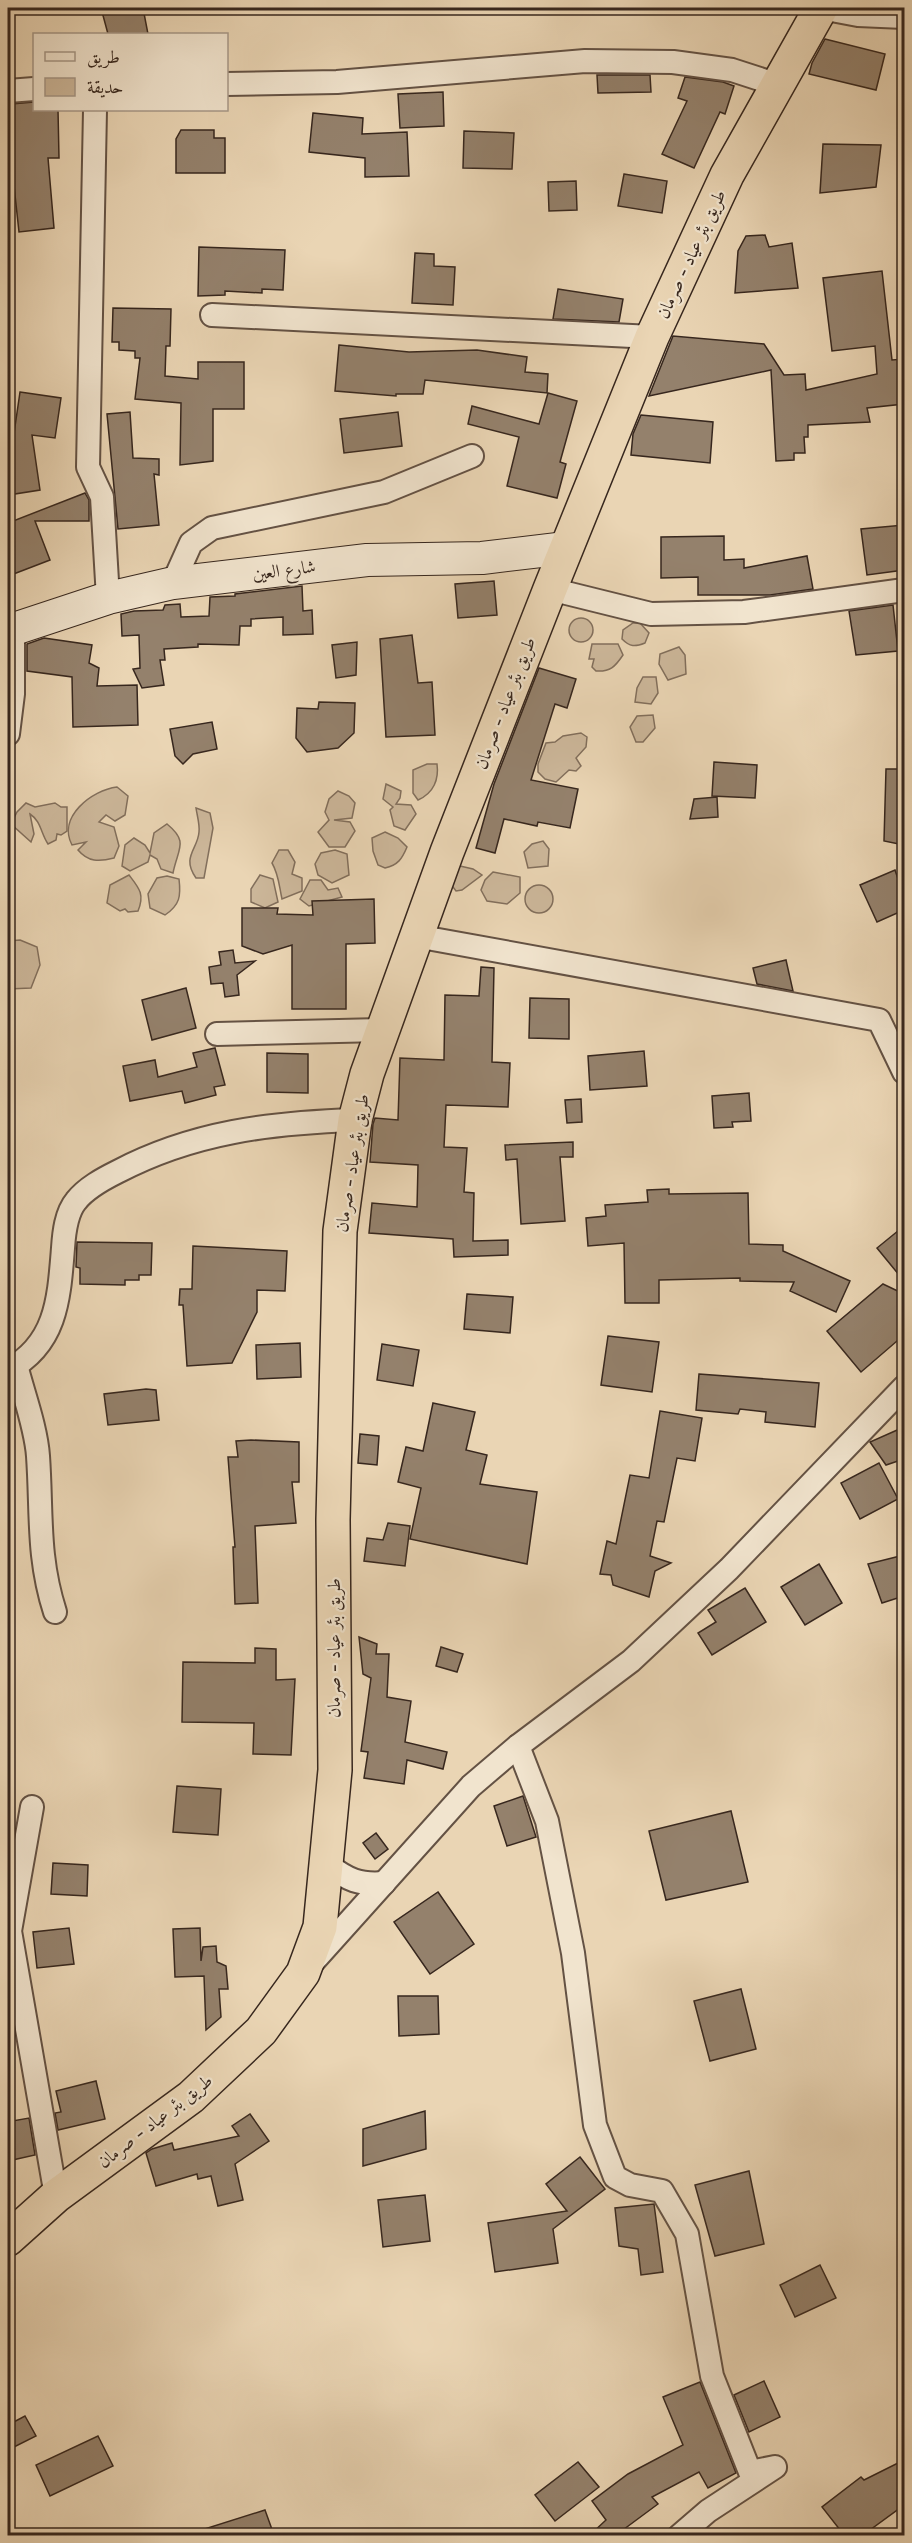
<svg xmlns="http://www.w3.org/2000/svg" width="912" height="2543" font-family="'Libre Caslon Text',Amiri,serif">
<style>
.green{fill:#ccb79a;stroke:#826f5c;stroke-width:1.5}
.building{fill:#94816c;stroke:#37271e;stroke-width:1.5}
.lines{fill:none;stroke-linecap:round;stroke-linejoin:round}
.street-casing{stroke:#645244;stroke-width:26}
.secondary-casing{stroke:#37271e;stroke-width:34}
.highway-casing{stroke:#37271e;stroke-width:36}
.street{stroke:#f1e4ce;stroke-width:22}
.secondary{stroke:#f1e4ce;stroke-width:32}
.highway{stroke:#ead5b4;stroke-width:33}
.labels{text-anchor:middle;stroke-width:4.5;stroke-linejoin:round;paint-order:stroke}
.street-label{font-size:18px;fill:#37271e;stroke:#f1e4ce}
</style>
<rect width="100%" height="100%" fill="#ead5b4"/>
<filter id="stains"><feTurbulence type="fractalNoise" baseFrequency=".00333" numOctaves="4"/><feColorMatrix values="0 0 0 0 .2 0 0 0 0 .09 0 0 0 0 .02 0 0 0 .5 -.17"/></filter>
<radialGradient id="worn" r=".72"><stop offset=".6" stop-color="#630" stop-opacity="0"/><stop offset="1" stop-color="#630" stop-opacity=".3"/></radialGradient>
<!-- green -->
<g class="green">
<circle cx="581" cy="630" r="12"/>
<path d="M 633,623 L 640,623 L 649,633 L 645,643 C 635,647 630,647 622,639 L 623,630 Z"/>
<path d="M 592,644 L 618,644 L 623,655 C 615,667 610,672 596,671 L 592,667 L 594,659 L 589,659 Z"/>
<polygon points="679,647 685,655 686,674 668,680 659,664 660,654"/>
<polygon points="643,677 656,677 658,693 651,704 635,702 637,688"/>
<polygon points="653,715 655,728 643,742 636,742 630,727 637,716"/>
<polygon points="581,733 587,737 586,747 576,758 581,766 576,771 569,770 556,782 545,779 538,772 538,764 546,743 555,742 563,736"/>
<path d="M 427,764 L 437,764 C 439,779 434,793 418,800 L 413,793 L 413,770 Z"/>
<polygon points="386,784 401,791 400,798 396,804 411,805 416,814 405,830 394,826 390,810 393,807 383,799"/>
<path d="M 117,787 L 128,796 L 125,815 L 115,821 L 106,815 L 99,822 L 114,827 L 119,846 L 114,858 C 99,862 88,862 78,850 L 86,842 L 72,845 C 57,817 92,790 117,787 Z"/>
<polygon points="338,791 349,796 355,803 352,818 334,820 350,822 355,831 345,847 329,847 318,832 329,820 325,812 329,799"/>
<path d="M 26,803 L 35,807 L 55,803 L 61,807 L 67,807 L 67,831 L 61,835 L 57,834 L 56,840 L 48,844 C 41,834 41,821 30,814 L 34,834 L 31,842 L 11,824 L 17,812 Z"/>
<path d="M 196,808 L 210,813 L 213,828 L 204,878 L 196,878 C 181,857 198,849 199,832 C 200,825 197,815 196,808 Z"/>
<path d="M 167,824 C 189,842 178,848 173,873 L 161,869 L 157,859 L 150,855 L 148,862 L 130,871 L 122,866 L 125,845 L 134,838 L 145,845 L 150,853 L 154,833 Z"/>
<path d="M 385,832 L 398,838 L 407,847 C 402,859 398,865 385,868 L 378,865 L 373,851 L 372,838 Z"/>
<polygon points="543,841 549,849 548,866 528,868 524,852 532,844"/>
<path d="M 279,850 L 288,850 L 295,862 L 292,874 L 302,878 L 302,891 L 282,899 C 279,886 279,875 272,863 Z"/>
<polygon points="335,850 347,854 349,875 332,883 318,875 315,864 321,853"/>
<polygon points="460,866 473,869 482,875 462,890 456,891 450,883 447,873"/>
<polygon points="493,872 520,877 520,893 507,904 487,901 481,890 485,880"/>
<path d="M 129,875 C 139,888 145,894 138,911 L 128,912 L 125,909 L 120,911 L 107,903 L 110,885 Z"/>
<polygon points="260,875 273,879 278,902 265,908 251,902 251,889"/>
<path d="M 167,876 L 179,879 C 181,896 180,905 165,915 L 150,908 L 148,894 L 157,878 Z"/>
<polygon points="310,880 321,880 328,890 338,888 342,897 309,906 300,899"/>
<circle cx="539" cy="899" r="14"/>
<polygon points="20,940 37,947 40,965 31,988 8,989 8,941"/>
</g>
<!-- building -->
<g class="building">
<polygon points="101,8 143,8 148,34 108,34"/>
<polygon points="825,39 885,54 876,90 809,74 812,63"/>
<polygon points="597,75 650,75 651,92 598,93"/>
<polygon points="685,77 723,82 734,86 725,114 720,112 694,168 662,154 687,101 678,98"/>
<polygon points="443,92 444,126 400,128 398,94"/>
<polygon points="34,102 34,110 58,110 59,158 48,158 54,228 19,232 11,158 11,104"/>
<polygon points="313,113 363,118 362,134 407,132 409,176 365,177 365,158 309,152"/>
<polygon points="181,130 214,130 214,138 225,138 225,173 176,173 176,139"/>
<polygon points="464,131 514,133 512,169 463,168"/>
<polygon points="823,144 881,145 876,187 820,193"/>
<polygon points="624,174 667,181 662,213 618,206"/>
<polygon points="576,181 577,210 549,211 548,182"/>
<polygon points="765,235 769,247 792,243 798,288 735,293 738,251 746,236"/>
<polygon points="199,247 285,250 283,290 262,289 262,293 225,291 225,295 198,296"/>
<polygon points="415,253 434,254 434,266 455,267 453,305 412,303"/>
<polygon points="882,271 892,360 904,359 904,404 867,408 870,422 808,425 808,437 804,437 805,453 794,453 794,460 776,461 771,370 649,396 673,336 764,344 784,375 805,374 806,390 877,374 875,346 832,351 823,278"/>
<polygon points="558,289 623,299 619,322 553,319"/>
<polygon points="113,308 171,309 170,346 166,346 165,376 198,379 198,362 244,362 244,409 213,409 213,461 180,465 181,403 135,399 140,358 135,358 135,351 119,350 119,342 112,342"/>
<polygon points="339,345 409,352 477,350 527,357 525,372 548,374 547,393 425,380 423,394 396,394 396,396 335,391"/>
<polygon points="20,392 61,398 55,438 32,435 40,490 8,495 8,454 11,454"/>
<polygon points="548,393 577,401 560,462 566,464 557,498 507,486 519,437 468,424 472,406 539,424"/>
<polygon points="130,412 133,458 159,459 159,475 154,474 159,525 118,529 107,414"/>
<polygon points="398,412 402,446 344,453 340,419"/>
<polygon points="641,415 713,422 710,463 631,455 633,434"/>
<polygon points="85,493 89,500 89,521 35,521 50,560 11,575 8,567 8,523"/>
<polygon points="904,525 904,570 867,575 861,529"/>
<polygon points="724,536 724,560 744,559 744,568 807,556 813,589 770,595 698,595 698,577 661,578 661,537"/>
<polygon points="494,581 497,615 458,618 455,584"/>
<polygon points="302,586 303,611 312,610 313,634 283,635 283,617 251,619 251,626 240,626 239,645 198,644 198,647 164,649 165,660 160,660 164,685 142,688 133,669 140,668 139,635 122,636 121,614 134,611 163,610 165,605 180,604 181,617 209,616 210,597 235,596 235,594"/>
<polygon points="893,605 898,651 856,655 849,611"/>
<polygon points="412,635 418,683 432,682 435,735 386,737 380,639"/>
<polygon points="44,638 92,645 89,663 99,668 97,686 137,685 138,725 73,727 72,677 27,671 27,644"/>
<polygon points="357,642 356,675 336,678 332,645"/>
<polygon points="539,668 576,679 567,708 555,704 531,780 578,789 570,828 538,822 537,826 504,819 495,853 476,848 494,784"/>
<polygon points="319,702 355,703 354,733 338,748 307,752 296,738 297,708 318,709"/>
<polygon points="212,722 217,749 193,754 183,764 175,756 170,729"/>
<polygon points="714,762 757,765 755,798 712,796"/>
<polygon points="886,769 902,769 904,845 884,841"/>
<polygon points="717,797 718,817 690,819 694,799"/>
<polygon points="895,870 904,897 904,910 877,922 860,885"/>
<polygon points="374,899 375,943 346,944 346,1009 292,1009 292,945 263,954 242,946 242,908 278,908 277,914 313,915 312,901"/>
<polygon points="233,950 235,963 255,961 237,975 239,995 225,997 223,983 211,984 209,967 221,965 219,952"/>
<polygon points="786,960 793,991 757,984 753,968"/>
<polygon points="481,967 494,968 492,1062 510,1063 508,1107 446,1105 444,1147 467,1148 464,1192 474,1193 473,1241 508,1240 508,1255 454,1257 453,1239 369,1233 372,1203 417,1207 418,1165 370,1162 373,1124 375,1118 398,1120 400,1058 444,1060 445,995 479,996"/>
<polygon points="186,988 196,1028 152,1040 142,1000"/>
<polygon points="530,998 569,999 569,1039 529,1038"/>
<polygon points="215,1048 225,1085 214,1087 216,1095 185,1103 182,1091 130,1101 123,1066 155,1060 158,1077 197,1067 193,1053"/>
<polygon points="644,1051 647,1086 590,1090 588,1056"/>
<polygon points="267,1053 308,1054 308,1093 267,1092"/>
<polygon points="749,1093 751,1121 732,1122 733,1127 714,1128 712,1096"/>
<polygon points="581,1099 582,1122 567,1123 565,1100"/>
<polygon points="573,1142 573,1157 560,1157 565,1221 521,1224 517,1159 506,1160 505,1145"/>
<polygon points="669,1189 669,1194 748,1193 749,1244 783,1245 783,1251 850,1281 836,1312 790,1291 794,1282 740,1281 740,1278 659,1280 659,1303 625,1303 624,1243 588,1246 586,1218 606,1216 605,1205 648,1202 647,1190"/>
<polygon points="904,1226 904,1281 877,1248"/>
<polygon points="77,1242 152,1243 151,1275 139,1275 139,1280 125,1280 125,1285 80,1284 80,1268 76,1267"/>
<polygon points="193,1246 287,1251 285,1291 257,1290 257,1312 232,1363 187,1366 183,1305 179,1305 180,1289 192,1289"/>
<polygon points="883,1284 904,1294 904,1335 861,1372 827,1331"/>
<polygon points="467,1294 513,1297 510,1333 464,1329"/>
<polygon points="608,1336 659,1342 652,1392 601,1385"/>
<polygon points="300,1343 301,1377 257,1379 256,1345"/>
<polygon points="382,1344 419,1350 413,1386 377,1380"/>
<polygon points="699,1374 819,1383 815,1427 765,1422 766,1412 740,1409 738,1414 696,1410"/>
<polygon points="146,1389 156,1390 159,1420 108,1425 104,1394"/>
<polygon points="433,1403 475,1412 466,1450 487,1455 480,1484 537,1492 527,1564 410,1539 421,1488 398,1482 406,1447 423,1451"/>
<polygon points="660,1411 702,1418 695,1461 677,1458 664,1522 657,1521 650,1556 671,1563 655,1571 649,1597 613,1585 611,1575 600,1574 607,1541 616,1544 630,1475 649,1478"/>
<polygon points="904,1427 904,1459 886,1465 870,1442"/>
<polygon points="360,1434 379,1436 377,1465 358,1463"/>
<polygon points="251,1440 299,1442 299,1482 292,1482 296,1523 255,1526 258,1603 235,1604 233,1547 235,1547 228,1457 238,1457 236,1441"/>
<polygon points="879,1463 898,1499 860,1519 841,1483"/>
<polygon points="388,1523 410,1526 405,1566 364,1561 367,1538 383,1540"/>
<polygon points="904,1555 904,1596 882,1603 868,1564"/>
<polygon points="819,1564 842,1603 805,1625 781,1587"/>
<polygon points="745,1588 766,1622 712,1655 698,1633 716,1622 708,1610"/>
<polygon points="359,1637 377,1644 376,1654 389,1654 387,1697 411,1701 405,1742 447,1752 443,1769 407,1760 404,1784 364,1778 368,1752 361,1751 371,1678 363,1674"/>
<polygon points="441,1647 463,1654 457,1672 436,1666"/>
<polygon points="255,1648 276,1649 276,1680 295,1679 291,1755 253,1754 254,1723 182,1722 183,1662 255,1663"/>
<polygon points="177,1786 221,1789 218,1835 173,1832"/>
<polygon points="523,1796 536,1837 507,1846 494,1806"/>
<polygon points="731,1811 748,1882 666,1900 649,1831"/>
<polygon points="376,1833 388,1849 375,1859 363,1843"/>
<polygon points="53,1863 88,1865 87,1896 51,1894"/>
<polygon points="438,1892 474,1944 430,1974 394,1922"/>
<polygon points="69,1928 74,1964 37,1968 33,1932"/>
<polygon points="200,1928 201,1961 203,1947 216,1946 217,1962 226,1966 228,1989 219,1989 221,2017 206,2030 204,1976 175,1977 173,1929"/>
<polygon points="741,1989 756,2049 710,2061 694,2001"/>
<polygon points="398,1996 438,1996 439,2034 399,2036"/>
<polygon points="96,2081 105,2119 58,2130 55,2113 61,2112 56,2091"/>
<polygon points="425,2111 426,2149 363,2166 363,2129"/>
<polygon points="250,2114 269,2141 235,2164 243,2200 218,2206 211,2176 198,2179 197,2174 156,2186 146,2153 152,2149 172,2143 174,2150 239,2136 232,2126"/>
<polygon points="29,2118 35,2155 8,2161 8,2133 14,2132 12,2121"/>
<polygon points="580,2157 605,2189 553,2229 558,2263 495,2272 488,2223 567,2211 546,2184"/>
<polygon points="749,2171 764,2244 715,2256 695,2185"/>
<polygon points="425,2195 430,2241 383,2247 378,2200"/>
<polygon points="654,2204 663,2272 641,2275 638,2249 619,2246 615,2208"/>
<polygon points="820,2265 836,2298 795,2317 780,2285"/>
<polygon points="764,2381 780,2417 749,2432 734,2395"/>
<polygon points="700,2382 736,2473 708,2488 699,2472 652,2497 658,2504 616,2535 590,2535 606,2520 592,2501 628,2474 683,2445 663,2397"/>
<polygon points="25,2416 36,2436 8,2450 8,2425"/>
<polygon points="98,2436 113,2466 50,2496 36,2465"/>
<polygon points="904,2460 904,2505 863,2535 844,2535 822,2507 861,2477 864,2480"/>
<polygon points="578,2462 599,2487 555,2521 535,2495"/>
<polygon points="265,2510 274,2535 195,2535 195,2532"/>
</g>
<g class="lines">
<defs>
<g id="street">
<polyline points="821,8 858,15 904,17"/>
<polyline points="226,84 337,82 585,61 673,62 732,70 778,85"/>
<polyline points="8,91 34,89"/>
<polyline points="95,110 88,467 102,497 108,598"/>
<polyline points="212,315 652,337"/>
<polyline points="173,583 191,543 212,528 384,492 472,456"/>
<polyline points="550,589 651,614 744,612 904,590"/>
<polyline points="8,734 13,694 13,629"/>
<polyline points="416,936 879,1020 904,1072"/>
<polyline points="217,1034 381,1030"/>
<path d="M 16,1365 C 23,1393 36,1427 38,1456 C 42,1512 37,1556 55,1612"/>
<path d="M 8,1370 C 57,1344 59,1298 63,1248 C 64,1233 66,1213 76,1201 C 86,1188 103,1179 117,1172 C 193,1132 270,1123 355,1120"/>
<polyline points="518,1746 547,1821 573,1953 595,2125 615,2177 630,2185 662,2191 687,2234 712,2376 750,2472 775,2467 708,2511 679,2536"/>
<polyline points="32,1807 10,1931 56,2196"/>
<path d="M 328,1865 C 348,1880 359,1885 384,1883"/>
<polyline points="312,1963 471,1786 518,1746 631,1661 729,1569 904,1387"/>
</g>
<polyline id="secondary" points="8,631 108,598 173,583 367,560 482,558 566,548"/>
<polyline id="highway" points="8,2239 56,2196 191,2097 261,2031 303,1973 320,1927 335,1770 333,1520 340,1231 355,1120 367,1074 447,852 550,589 652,337 727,175 821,8"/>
</defs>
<!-- street casing -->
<use href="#street" class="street-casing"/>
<!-- secondary casing -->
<use href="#secondary" class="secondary-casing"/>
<!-- highway casing -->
<use href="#highway" class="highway-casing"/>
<!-- street -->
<use href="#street" class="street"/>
<!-- secondary -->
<use href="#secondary" class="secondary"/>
<!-- highway -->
<use href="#highway" class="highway"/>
</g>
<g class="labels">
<!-- street labels -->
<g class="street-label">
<text transform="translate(691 254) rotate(-65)" y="6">طريق بئر عياد - صرمان</text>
<text transform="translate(284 570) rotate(-7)" y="6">شارع العين</text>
<text transform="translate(505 703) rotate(-69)" y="6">طريق بئر عياد - صرمان</text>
<text transform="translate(352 1163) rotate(-81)" y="6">طريق بئر عياد - صرمان</text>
<text transform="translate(334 1648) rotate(-90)" y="6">طريق بئر عياد - صرمان</text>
<text transform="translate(155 2121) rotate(-38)" y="6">طريق بئر عياد - صرمان</text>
</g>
</g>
<!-- margin -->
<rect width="912" height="2543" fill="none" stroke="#ead5b4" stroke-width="30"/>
<rect x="9" y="9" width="894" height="2525" fill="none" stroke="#37271e" stroke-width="3"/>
<rect x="15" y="15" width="882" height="2513" fill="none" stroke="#37271e" stroke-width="1.5"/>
<!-- legend -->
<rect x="33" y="33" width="195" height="78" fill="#f1e4ce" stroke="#a79888" stroke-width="1.5"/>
<rect x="45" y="52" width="30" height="9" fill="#f1e4ce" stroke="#a79888" stroke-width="1.5"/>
<text x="87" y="63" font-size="18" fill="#37271e">طريق</text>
<rect x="45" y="78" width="30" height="18" fill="#ccb79a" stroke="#a79888" stroke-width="1.5"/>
<text x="87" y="93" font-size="18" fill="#37271e">حديقة</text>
<rect width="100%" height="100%" filter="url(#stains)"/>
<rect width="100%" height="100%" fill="url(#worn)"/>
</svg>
